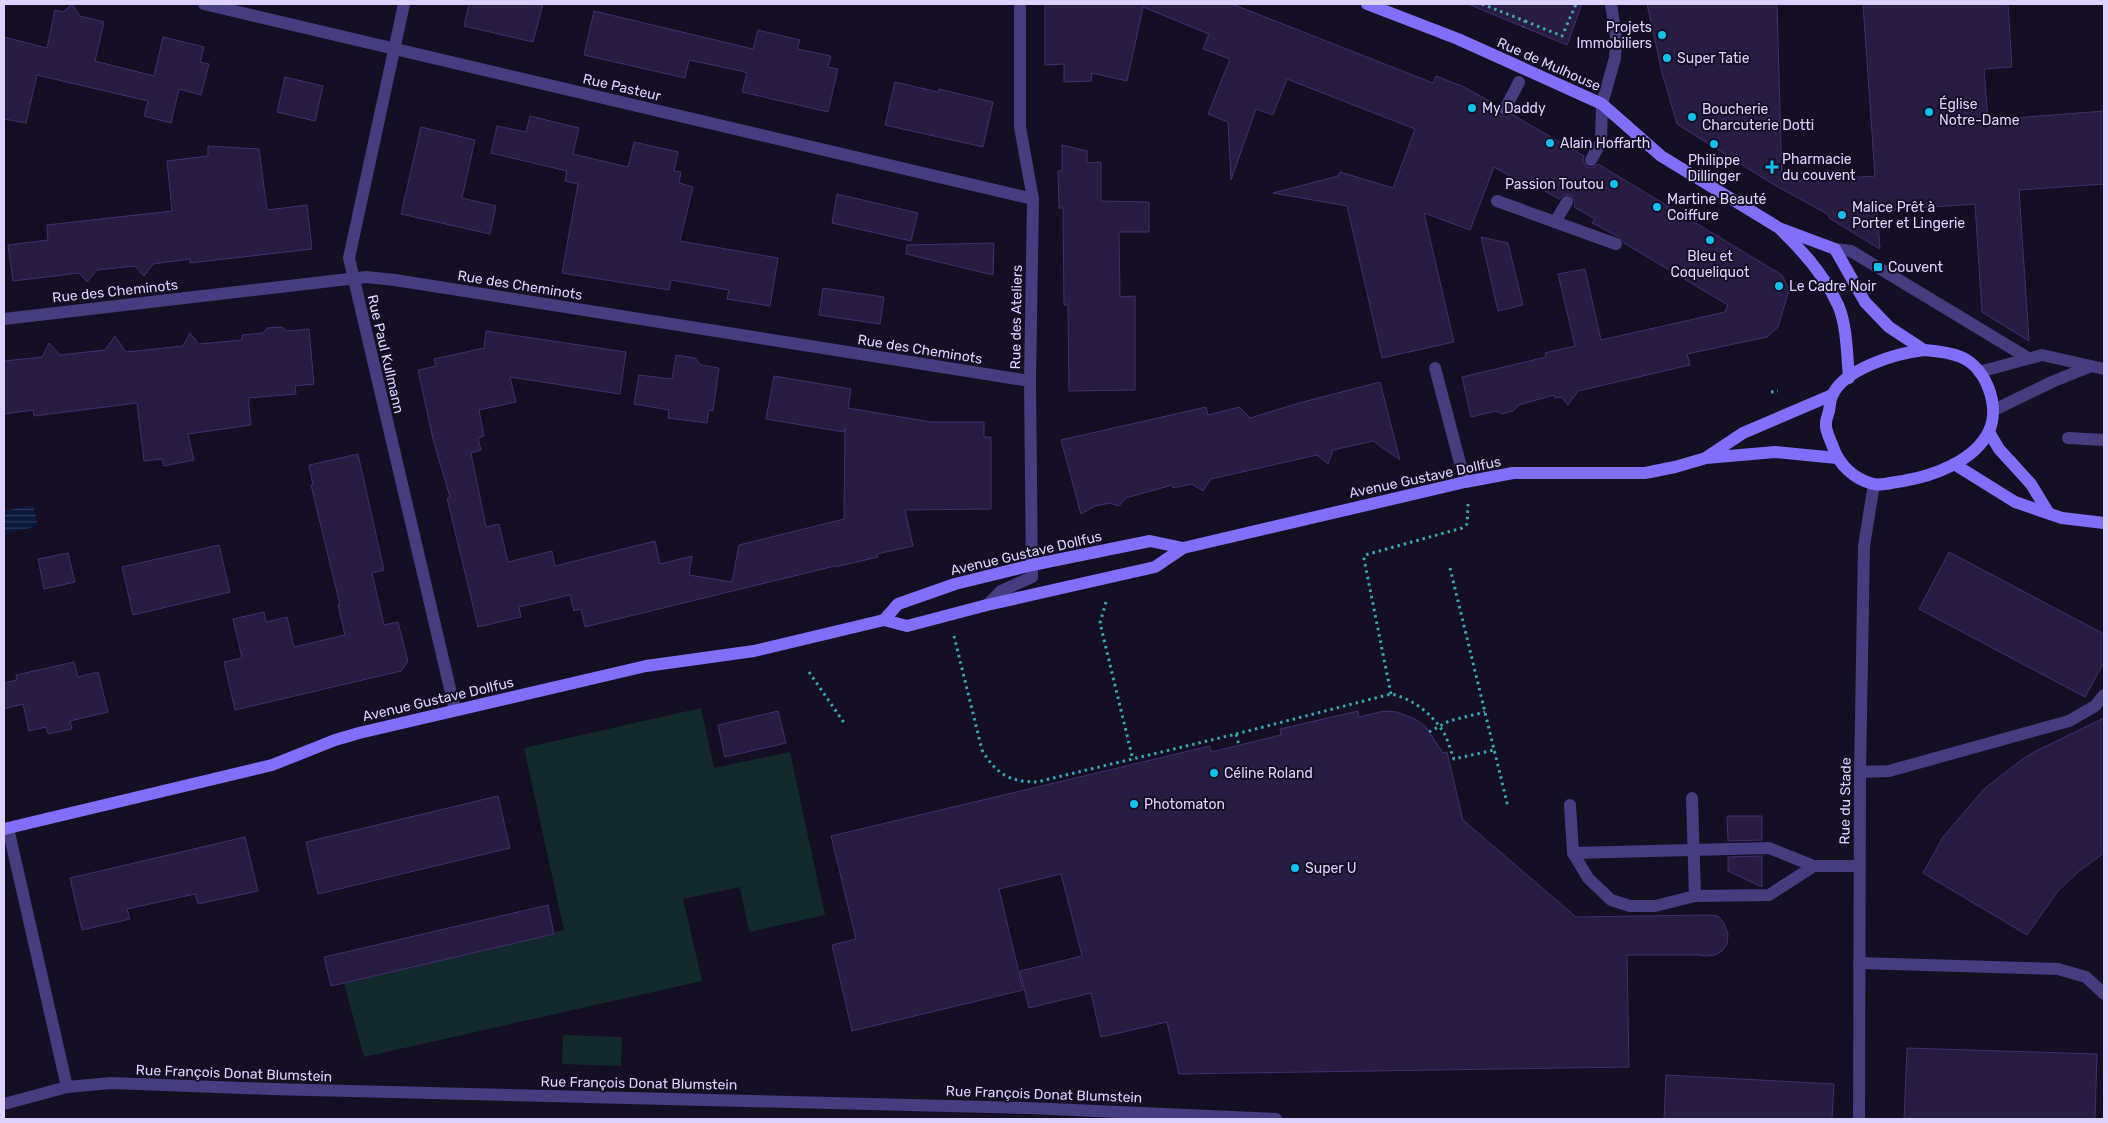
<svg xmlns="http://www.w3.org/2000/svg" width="2108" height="1123" font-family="Rubik,sans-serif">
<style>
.grass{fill:#122a2c}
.water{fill:url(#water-rules)}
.building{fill:#281c43;stroke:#422f6e}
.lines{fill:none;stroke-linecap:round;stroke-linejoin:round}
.path{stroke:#34aab0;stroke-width:3;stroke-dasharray:2.5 4;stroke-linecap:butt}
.lane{stroke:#463c80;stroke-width:12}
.street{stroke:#463c80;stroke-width:12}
.secondary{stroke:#816ef9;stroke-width:12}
.poi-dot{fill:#0ac1f2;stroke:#150f23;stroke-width:2}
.labels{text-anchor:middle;stroke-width:4;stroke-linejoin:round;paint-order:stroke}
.poi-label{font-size:14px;fill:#dcd2fd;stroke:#150f23;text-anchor:start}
.street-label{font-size:14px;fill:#dcd2fd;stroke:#150f23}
</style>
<defs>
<pattern id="water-rules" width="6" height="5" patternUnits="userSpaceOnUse" patternTransform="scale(1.25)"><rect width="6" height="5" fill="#0c193f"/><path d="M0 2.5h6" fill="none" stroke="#2f3a5c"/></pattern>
</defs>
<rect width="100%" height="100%" fill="#150f23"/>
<!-- grass -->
<g class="grass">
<polygon points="701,708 714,768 790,752 825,915 749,932 740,887 683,899 702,981 364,1057 344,983 564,930 524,748"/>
<polygon points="563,1035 622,1037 621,1066 562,1064"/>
</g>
<!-- water -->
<polygon class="water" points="33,505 38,526 4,534 4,511"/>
<!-- building -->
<g class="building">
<polygon points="72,4 80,16 104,22 95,61 154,76 163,37 204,47 200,62 209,64 201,95 179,89 171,123 144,116 148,101 37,75 26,123 4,119 4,37 47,48 55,10 63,12"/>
<polygon points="469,4 543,4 533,42 464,26"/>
<polygon points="1045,4 1232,4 1433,83 1436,76 1464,87 1498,106 1498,113 1501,116 1506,117 1511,114 1584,156 1583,161 1587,167 1592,168 1598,164 1782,275 1789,290 1778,327 1767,337 1687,354 1690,365 1578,391 1568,405 1561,397 1555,398 1554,395 1519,405 1513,411 1502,414 1496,411 1471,417 1462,377 1546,357 1545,353 1575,346 1558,274 1585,269 1601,340 1725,312 1728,305 1624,243 1619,237 1592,223 1595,219 1574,207 1575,202 1571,195 1564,195 1559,199 1538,187 1536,191 1494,167 1470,230 1424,213 1454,342 1382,358 1347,206 1273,193 1338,176 1340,172 1393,188 1415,129 1287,79 1273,115 1256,109 1231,180 1228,122 1208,114 1230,59 1203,49 1209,34 1143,7 1127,81 1092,73 1091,81 1064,82 1064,64 1045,65"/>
<polygon points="1468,4 1582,4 1567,45"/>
<polygon points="1647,4 1777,4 1782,182 1875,176 1863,4 2008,4 2012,67 1984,69 1988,120 2104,111 2104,184 2019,190 2029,341 1982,312 1975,204 1877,211 1880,249 1829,218 1829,215 1771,183 1677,124 1662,72"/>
<polygon points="594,11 753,49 758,30 800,40 797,49 831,56 828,67 838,69 828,112 742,92 747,73 741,71 689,60 685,78 584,55"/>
<polygon points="285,77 323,86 315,121 277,112"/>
<polygon points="895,82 938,92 939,89 993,102 983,147 885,125"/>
<polygon points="530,116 579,128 573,154 628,167 634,142 678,152 674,171 681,172 679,183 693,187 680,241 778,258 770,306 727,299 729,290 671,280 669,290 562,273 578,184 565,181 567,171 491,153 497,126 526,132"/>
<polygon points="421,127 475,140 462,198 496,206 490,234 401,214"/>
<polygon points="1062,145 1087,151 1087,163 1101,162 1101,201 1149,202 1149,232 1119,232 1120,297 1135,296 1135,390 1069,391 1068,305 1064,305 1063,208 1059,208 1058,171 1062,171"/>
<polygon points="208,146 259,149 267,210 307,205 312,249 190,263 190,259 153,264 144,276 135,266 97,270 87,282 79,273 13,281 8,245 48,240 47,225 172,211 167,161 208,156"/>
<polygon points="837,194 918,213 911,241 832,223"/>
<polygon points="1481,237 1508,243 1523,305 1498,311"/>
<polygon points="994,243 993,275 906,254 907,245"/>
<polygon points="823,288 884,297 880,324 819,315"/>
<polygon points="282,327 287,331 309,329 314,384 295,386 296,394 248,398 251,425 188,434 194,460 164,466 162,459 144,461 137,403 34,416 33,410 4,414 4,361 42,357 49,343 60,355 105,350 115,336 126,352 183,346 190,333 199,344 242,340 242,335 263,333 267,328"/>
<polygon points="486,331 626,352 620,394 510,377 516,402 479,410 484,436 478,438 481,450 471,453 486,527 499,524 508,562 552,551 555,566 655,541 660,564 692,556 689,575 732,582 739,545 844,519 845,428 844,432 766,419 774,376 851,389 848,408 931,422 984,422 984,437 991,437 991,509 905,510 913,546 877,554 878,557 835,567 835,566 585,627 581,609 574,611 570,595 519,607 521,617 478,627 447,498 450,497 433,439 418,370 436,366 434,359 484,348"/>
<polygon points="676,355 695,358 701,365 719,368 713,411 709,410 707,423 668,418 669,410 634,404 639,375 672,379"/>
<polygon points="1380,382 1400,460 1373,441 1333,450 1328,464 1317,455 1211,479 1203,491 1192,484 1173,488 1172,485 1126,498 1119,506 1110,503 1095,506 1081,514 1061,440 1206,407 1208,415 1239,407 1250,418 1299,403"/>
<polygon points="358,454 384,570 372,573 384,625 398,622 408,662 401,671 235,710 224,662 242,658 233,619 264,612 266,622 287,617 294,647 345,635 338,605 340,605 311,485 313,485 309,465"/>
<polygon points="219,545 230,592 133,615 122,567"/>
<polygon points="1949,552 2104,634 2104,662 2085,697 1919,609"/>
<polygon points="68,553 75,582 44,589 38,559"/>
<polygon points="74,662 78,677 98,672 108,712 70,721 72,729 48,734 46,727 29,731 23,704 4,709 4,683 17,680 16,675"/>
<polygon points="778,711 786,743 725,757 718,725"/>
<polygon points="1358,711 1359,717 1384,711 1397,712 1415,719 1425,726 1443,753 1447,752 1463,820 1576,917 1708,915 1718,916 1724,923 1728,935 1727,944 1722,951 1715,955 1705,956 1699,955 1627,955 1629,1067 1179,1074 1167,1022 1101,1037 1091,993 1029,1008 1020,971 1082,956 1061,874 999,889 1023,990 852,1031 832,945 856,939 831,836 1210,746 1211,752 1281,735 1280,729"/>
<polygon points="2104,718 2104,853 2078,872 2058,891 2027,935 1923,873 1943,837 1984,789 2020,761 2034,752"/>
<polygon points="498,796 510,848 318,894 306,842"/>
<polygon points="1727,816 1762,816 1762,840 1728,841"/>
<polygon points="245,837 258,891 198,904 195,894 127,909 130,919 82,930 70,878"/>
<polygon points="1762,856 1762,887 1728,871 1728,857"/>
<polygon points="548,905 554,934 331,986 324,957"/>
<polygon points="1907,1048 2097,1054 2095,1119 1904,1119"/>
<polygon points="1666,1075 1834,1084 1832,1119 1664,1119"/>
</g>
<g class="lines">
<!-- path -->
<g class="path">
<polyline points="1482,4 1525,21 1523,27"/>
<polyline points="1525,21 1562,36 1576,4"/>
<polyline points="1771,392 1778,391"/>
<polyline points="1450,568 1508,807"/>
<polyline points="1106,602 1100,623 1133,760"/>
<path d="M 954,636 L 982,750 C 996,774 1010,782 1037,782 L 1236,734 L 1239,745"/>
<polyline points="809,672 845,724"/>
<polyline points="1391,694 1364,559 1365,555 1462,528 1467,524 1468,504"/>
<polyline points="1429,732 1449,721 1485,712"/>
<path d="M 1236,734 L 1391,694 C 1411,698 1431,713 1442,730 C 1448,738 1450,750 1454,759 L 1494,750"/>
</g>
<!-- lane -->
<g class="lane">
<polyline points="1505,109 1519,82"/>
<polyline points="1591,160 1601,142 1602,104"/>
<polyline points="1497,201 1616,244"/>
<polyline points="1555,222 1567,202"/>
<polyline points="1835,249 1851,251 2028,358"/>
<polyline points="1435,368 1465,482"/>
<polyline points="2068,438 2104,440"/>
<polyline points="1860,772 1889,771 2069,721 2095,706 2104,695"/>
<polyline points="1692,798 1695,896"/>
<polyline points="1570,805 1573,853 1588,878 1611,900 1630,906 1655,906 1695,896 1769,895 1814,866"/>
<polyline points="1573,853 1769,848 1814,866 1859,866"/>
<polyline points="1859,963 2058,969 2086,977 2104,994"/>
</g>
<!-- street -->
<g class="street">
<polyline points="204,4 1033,199"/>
<polyline points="404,4 349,258 455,710"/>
<polyline points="1602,104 1615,58 1616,37 1611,4"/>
<polyline points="4,319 366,277 395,280 1030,381"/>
<polyline points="1979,372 2042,355 2104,369"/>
<polyline points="1994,410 2054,381 2089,367"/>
<polyline points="987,605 1001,591 1032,577 1030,381 1033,199 1020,127 1020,4"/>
<polyline points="8,828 67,1087"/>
<polyline points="4,1104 67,1087 111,1083 271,1089 1028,1108 1276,1119"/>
<polyline points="1859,1119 1860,772 1864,546 1874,484"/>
</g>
<!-- secondary -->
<g class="secondary">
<polyline points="1367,4 1458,39 1602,104 1661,156 1779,228 1835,249 1865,302 1889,327 1924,350"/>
<path d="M 1782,231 C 1805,253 1825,276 1838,305 C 1847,325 1847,356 1849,378"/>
<path d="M 1924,350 C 1936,351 1949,352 1961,357 C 1987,368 2000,407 1989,431 C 1975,461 1933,476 1903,481 C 1894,482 1881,486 1873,484 C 1854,479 1839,465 1833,447 C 1831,441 1826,432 1826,426 C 1825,421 1828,415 1829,411 C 1830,406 1830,400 1832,396 C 1843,369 1897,353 1924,350 Z"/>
<polyline points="1989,432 1999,449 2031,484 2048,512"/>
<polyline points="1707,457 1743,433 1832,395"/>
<polyline points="1954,464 2015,502 2062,518 2104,523"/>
<polyline points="884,620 898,604 955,584 1032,565 1150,541 1183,548"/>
<polyline points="4,829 272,765 335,740 359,733 646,666 754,651 884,620 907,626 987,605 1155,567 1183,548 1465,482 1513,473 1645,473 1675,467 1706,458 1775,452 1837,458"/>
</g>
</g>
<!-- markers -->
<g class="poi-dot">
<circle cx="1662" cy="35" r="5"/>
<circle cx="1667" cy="58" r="5"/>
<circle cx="1472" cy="108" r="5"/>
<circle cx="1929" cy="112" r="5"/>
<circle cx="1692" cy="117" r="5"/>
<circle cx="1550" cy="143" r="5"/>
<circle cx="1714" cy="144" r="5"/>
<path d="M1769.5 159.5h5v5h5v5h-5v5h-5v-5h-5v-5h5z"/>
<circle cx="1614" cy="184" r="5"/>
<circle cx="1657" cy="207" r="5"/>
<circle cx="1842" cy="215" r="5"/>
<circle cx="1710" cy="240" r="5"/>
<rect x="1873" y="262" width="10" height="10" rx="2.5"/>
<circle cx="1779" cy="286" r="5"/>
<circle cx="1214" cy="773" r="5"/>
<circle cx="1134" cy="804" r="5"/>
<circle cx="1295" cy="868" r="5"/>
</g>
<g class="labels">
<!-- poi labels -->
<g class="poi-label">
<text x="1652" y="32" text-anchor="end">Projets<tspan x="1652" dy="16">Immobiliers</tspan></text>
<text x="1677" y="63">Super Tatie</text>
<text x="1939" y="109">Église<tspan x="1939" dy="16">Notre-Dame</tspan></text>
<text x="1482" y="113">My Daddy</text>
<text x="1702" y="114">Boucherie<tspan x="1702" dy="16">Charcuterie Dotti</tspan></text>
<text x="1560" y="148">Alain Hoffarth</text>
<text x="1782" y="164">Pharmacie<tspan x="1782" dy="16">du couvent</tspan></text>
<text x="1714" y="165" text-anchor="middle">Philippe<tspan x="1714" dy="16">Dillinger</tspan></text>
<text x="1604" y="189" text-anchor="end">Passion Toutou</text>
<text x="1667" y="204">Martine Beauté<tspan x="1667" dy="16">Coiffure</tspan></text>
<text x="1852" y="212">Malice Prêt à<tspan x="1852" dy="16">Porter et Lingerie</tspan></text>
<text x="1710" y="261" text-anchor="middle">Bleu et<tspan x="1710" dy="16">Coqueliquot</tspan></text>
<text x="1888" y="272">Couvent</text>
<text x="1789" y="291">Le Cadre Noir</text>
<text x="1224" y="778">Céline Roland</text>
<text x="1144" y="809">Photomaton</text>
<text x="1305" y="873">Super U</text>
</g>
<!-- street labels -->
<g class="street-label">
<text transform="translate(1549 64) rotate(24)" y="5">Rue de Mulhouse</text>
<text transform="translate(622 87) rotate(13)" y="5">Rue Pasteur</text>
<text transform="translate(520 285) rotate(9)" y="5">Rue des Cheminots</text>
<text transform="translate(115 291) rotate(-6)" y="5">Rue des Cheminots</text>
<text transform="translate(1016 317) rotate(-89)" y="5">Rue des Ateliers</text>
<text transform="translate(920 349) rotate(9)" y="5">Rue des Cheminots</text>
<text transform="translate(386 354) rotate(77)" y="5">Rue Paul Kullmann</text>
<text transform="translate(1425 477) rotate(-12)" y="5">Avenue Gustave Dollfus</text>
<text transform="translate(1026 553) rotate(-13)" y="5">Avenue Gustave Dollfus</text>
<text transform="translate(438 699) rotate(-13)" y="5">Avenue Gustave Dollfus</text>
<text transform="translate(1845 801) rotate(-89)" y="5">Rue du Stade</text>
<text transform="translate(234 1073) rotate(2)" y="5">Rue François Donat Blumstein</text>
<text transform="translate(639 1083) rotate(1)" y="5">Rue François Donat Blumstein</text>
<text transform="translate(1044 1094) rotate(2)" y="5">Rue François Donat Blumstein</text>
</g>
</g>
<!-- border -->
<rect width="2108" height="1123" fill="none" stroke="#dcd2fd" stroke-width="10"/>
</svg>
